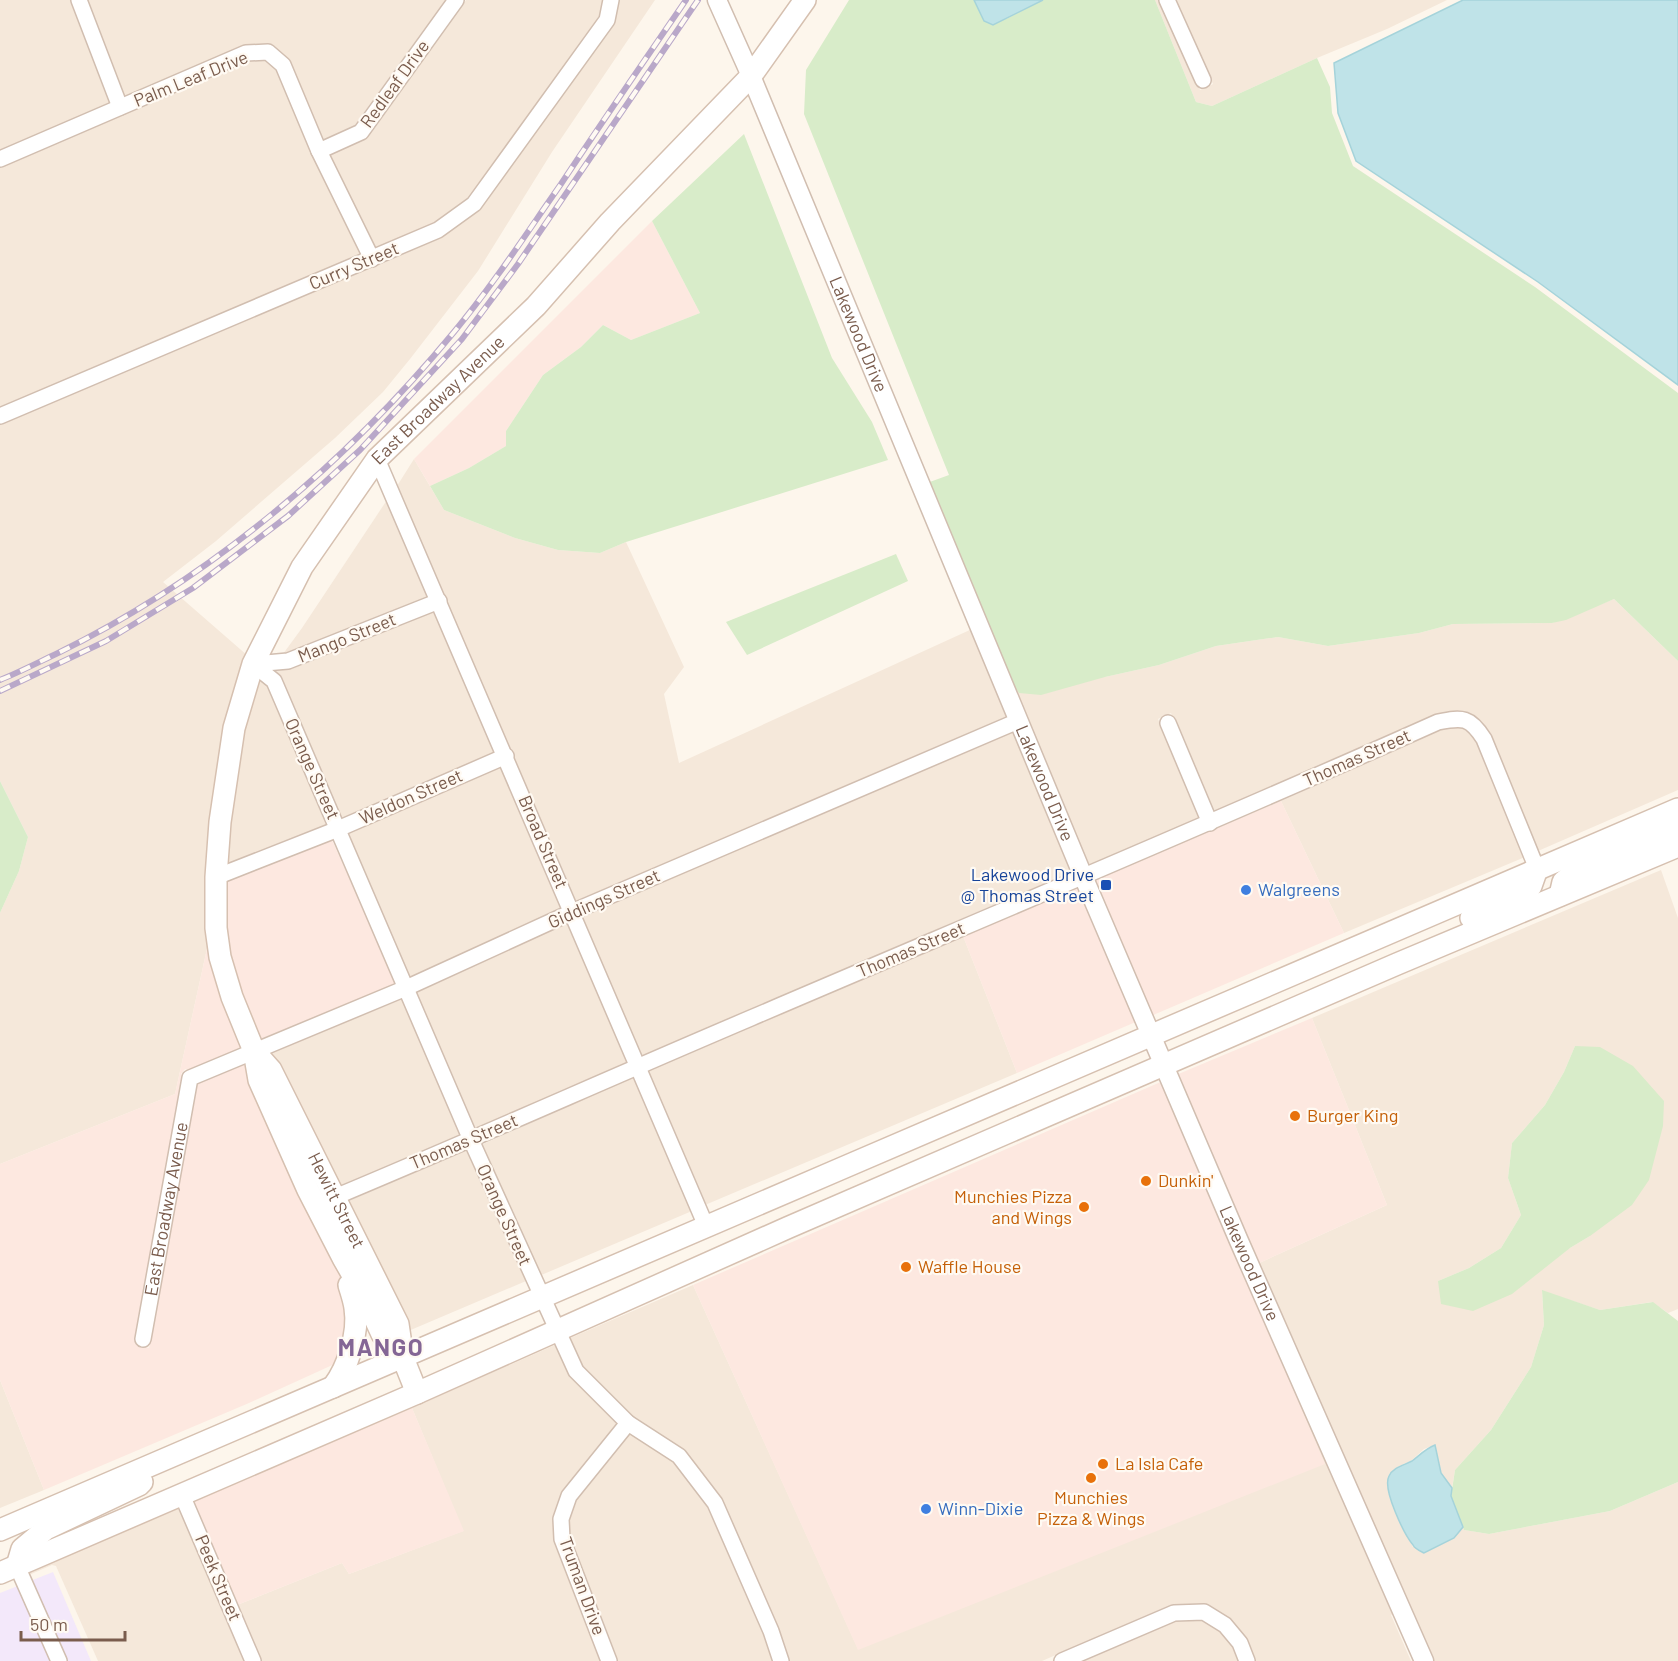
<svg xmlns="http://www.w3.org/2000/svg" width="1678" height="1661" font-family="Barlow,sans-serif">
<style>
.residential{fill:#f5e8da;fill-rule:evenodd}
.commercial{fill:#fde8e0}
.education{fill:#f3e8fa}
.green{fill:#d8ecc9}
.water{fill:#bfe3e8;stroke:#a5d3da;stroke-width:1.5}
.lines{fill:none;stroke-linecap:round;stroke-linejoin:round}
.minor-casing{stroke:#d1beb0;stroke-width:18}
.tertiary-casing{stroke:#d1beb0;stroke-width:21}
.secondary-casing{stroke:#d6c0b0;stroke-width:24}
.minor{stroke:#fff;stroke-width:15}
.tertiary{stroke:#fff;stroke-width:18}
.secondary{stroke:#fff;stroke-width:21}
.rail-casing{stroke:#b9a8c9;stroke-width:6}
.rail{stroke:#fffaf3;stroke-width:4;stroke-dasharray:11;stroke-linecap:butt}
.transit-dot{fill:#1a4fb4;stroke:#fffaf3;stroke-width:2}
.shop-dot{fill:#3f7fe0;stroke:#fffaf3;stroke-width:2}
.food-dot{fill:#e8710a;stroke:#fffaf3;stroke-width:2}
.labels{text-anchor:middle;stroke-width:4.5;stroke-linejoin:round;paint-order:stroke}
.street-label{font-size:18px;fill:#7a5c4d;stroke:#fffaf3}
.transit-label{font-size:18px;fill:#164399;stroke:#fffaf3;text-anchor:end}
.shop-label{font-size:18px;fill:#366cbe;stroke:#fffaf3;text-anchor:start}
.food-label{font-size:18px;fill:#c56008;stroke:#fffaf3;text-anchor:start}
.district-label{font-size:24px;font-weight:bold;letter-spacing:1.5px;fill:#846695;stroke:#fffaf3}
</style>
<rect width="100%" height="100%" fill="#fdf6ec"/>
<!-- residential -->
<g class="residential">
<polygon points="0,0 71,0 111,102 0,151"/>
<polygon points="86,0 447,0 357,126 323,141 290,62 267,44 243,46 124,97"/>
<polygon points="466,0 603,0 600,17 469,198 434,223 375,249 329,155 367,138"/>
<polygon points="618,0 655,0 552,152 478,271 410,359 383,392 335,438 216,541 163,582 248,656 244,657 210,935 175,1094 0,1164 0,913 19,871 28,837 0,781 0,424 441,238 480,209 613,26"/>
<polygon points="1155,0 1159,0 1200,90 1213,84 1175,0 1447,0 1387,29 1317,58 1212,106 1196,102"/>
<polygon points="266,60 277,69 362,254 0,407 0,168 248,61"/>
<polygon points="414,459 444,510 515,538 558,550 600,553 626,542 684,667 664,694 679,763 972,629 1008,716 576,901 397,486"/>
<polygon points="387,500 429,596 283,654 302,628"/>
<polygon points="1614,599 1678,661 1678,790 1538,851 1490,735 1482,722 1469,713 1453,711 1435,715 1213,812 1171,713 1158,719 1200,817 1087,866 1006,673 1105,677 1159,665 1216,646 1278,637 1328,646 1419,633 1453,624 1552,623"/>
<polygon points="435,610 496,752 342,819 281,679 272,671 291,669"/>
<polygon points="257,677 268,686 329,824 224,866 241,730"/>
<polygon points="1455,727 1464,727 1471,731 1478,743 1525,857 1344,933 1281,801 1440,730"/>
<polygon points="1014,731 1073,871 642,1056 582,916"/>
<polygon points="502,766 563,907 410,978 348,833"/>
<path d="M 1661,870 L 1678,918 L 1678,1309 L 1668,1313 L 1652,1302 L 1600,1310 L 1542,1291 L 1544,1325 L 1531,1367 L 1491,1430 L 1455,1470 L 1452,1488 L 1441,1473 L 1435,1445 L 1424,1449 L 1412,1460 L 1400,1466 L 1389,1474 L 1393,1508 L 1413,1547 L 1454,1538 L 1463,1527 L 1464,1530 L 1489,1534 L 1610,1511 L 1678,1482 L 1678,1661 L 1432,1661 L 1257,1264 L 1387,1205 L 1312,1018 ZM 1575,1046 L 1590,1236 L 1570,1248 L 1438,1281 L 1469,1268 L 1501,1248 L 1521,1215 L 1508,1178 L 1512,1143 L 1545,1105 L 1564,1072 Z"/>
<polygon points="569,922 629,1061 474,1130 416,993"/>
<polygon points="963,936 1017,1073 705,1205 648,1071"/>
<polygon points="403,999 461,1136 338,1187 267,1054"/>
<polygon points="635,1076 692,1211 539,1276 481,1145"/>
<polygon points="467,1150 526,1281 406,1332 346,1202"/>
<polygon points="1243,1270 1395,1613 1391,1615 1411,1661 1255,1661 1246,1640 1228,1618 1203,1604 1171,1605 1042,1661 788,1661 684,1451 632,1417 581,1366 568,1339 693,1285 858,1649"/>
<polygon points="555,1345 571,1376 618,1423 563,1493 554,1516 602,1661 261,1661 237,1605 342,1563 349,1574 463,1531 412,1408"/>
<polygon points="0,1380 44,1490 0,1508"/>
<polygon points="630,1433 674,1461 709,1507 765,1634 773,1661 617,1661 569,1538 568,1521 576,1501"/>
<polygon points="180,1508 246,1661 98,1661 56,1566 52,1565 29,1575 28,1572"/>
<polygon points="1176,1620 1203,1620 1221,1631 1234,1647 1240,1661 1083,1661"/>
</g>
<!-- commercial -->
<g class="commercial">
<polygon points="652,221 700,313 631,340 603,325 581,347 543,375 506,431 506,446 469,468 430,486 414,459"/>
<polygon points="1281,801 1344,933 1151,1016 1093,881"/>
<polygon points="332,840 397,984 258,1040 227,956 223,883"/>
<polygon points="1080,886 1138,1021 1017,1073 963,936"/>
<polygon points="210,935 245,1046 189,1070 185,1069 181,1074 183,1079 135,1344 149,1348 197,1084 249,1061 336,1261 349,1311 339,1362 249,1403 44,1490 0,1380 0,1164 175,1094"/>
<polygon points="1312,1018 1387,1205 1257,1264 1176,1075"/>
<polygon points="1163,1081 1325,1464 858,1650 693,1285"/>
<polygon points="412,1408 464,1531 349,1574 342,1563 237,1605 193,1502"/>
</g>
<!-- education -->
<polygon class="education" points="53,1572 91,1661 0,1661 0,1593"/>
<!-- green -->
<g class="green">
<polygon points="849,0 974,0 984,21 1006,19 1043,0 1155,0 1196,102 1212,106 1317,58 1330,87 1332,113 1353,166 1535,287 1678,393 1678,661 1614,599 1566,620 1552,623 1453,624 1419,633 1328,646 1278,637 1216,646 1159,665 1105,677 1041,695 1019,693 1006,673 927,483 949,475 804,114 806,70"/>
<polygon points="744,134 832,358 872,422 888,460 626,542 600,553 558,550 515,538 444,510 430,486 469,468 506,446 506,431 543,375 581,347 603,325 631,340 700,313 652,221"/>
<polygon points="896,554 908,581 747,655 726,622"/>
<polygon points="0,781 28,837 19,871 0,913"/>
<polygon points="1575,1046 1600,1047 1633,1066 1664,1101 1663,1126 1649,1180 1632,1205 1590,1236 1570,1248 1512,1294 1473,1311 1441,1304 1438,1281 1469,1268 1501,1248 1521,1215 1508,1178 1512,1143 1545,1105 1564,1072"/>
<polygon points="1542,1290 1600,1310 1653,1302 1678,1321 1678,1482 1610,1511 1489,1534 1464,1530 1451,1496 1455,1470 1491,1430 1531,1367 1544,1325"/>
</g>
<!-- water -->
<g class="water">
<polygon points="974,0 1043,0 993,25 984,21"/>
<polygon points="1463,0 1678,0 1678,385 1538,282 1356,161 1338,113 1334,63"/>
<path d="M 1435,1445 L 1441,1473 L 1452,1488 L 1451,1496 L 1463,1527 L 1454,1538 L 1424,1553 C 1420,1551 1415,1549 1413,1545 C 1404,1534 1382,1489 1389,1476 C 1393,1467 1405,1465 1412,1461 C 1420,1455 1425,1449 1435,1445 Z"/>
</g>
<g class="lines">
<defs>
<g id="minor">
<polyline points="79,0 120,107"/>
<polyline points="1167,0 1203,80"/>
<polyline points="319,151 361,132 456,0"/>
<polyline points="0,159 246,53 268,52 283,65 319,151 372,259"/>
<polyline points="0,416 438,230 474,204 607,20 611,0"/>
<polyline points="377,459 706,1226"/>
<polyline points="253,664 274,681 471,1140 576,1371 628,1423 679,1456 715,1503 771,1631 781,1661"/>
<polyline points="253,664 288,661 439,601"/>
<polyline points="1168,723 1210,823"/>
<polyline points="216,877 338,829 506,756"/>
<path d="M 335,1197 C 474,1139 612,1077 751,1018 C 980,920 1210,824 1438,722 C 1463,717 1470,717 1484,739 L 1537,869"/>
<path id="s1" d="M 143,1339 L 190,1078 L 406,988 L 572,912 L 1018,721"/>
<polyline points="182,1495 253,1661"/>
<polyline points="17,1566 59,1661"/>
<polyline points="609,1661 562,1539 561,1519 569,1496 628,1423"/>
<polyline points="1062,1661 1174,1613 1204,1612 1225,1625 1240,1643 1247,1661"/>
</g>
<g id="tertiary">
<path id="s2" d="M 717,0 L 751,76 L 1083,876 L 1239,1241 L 1424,1661"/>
</g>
<g id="secondary">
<polyline points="1560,895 1563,882 1573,874 1678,826"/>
<polyline points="1471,918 1520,896 1531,886 1537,869"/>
<path id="s3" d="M 255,1052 L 271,1070 L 398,1324 L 403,1358 L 417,1393"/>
<path id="s4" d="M 403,1358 L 382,1334 L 363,1293 L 343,1258 L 308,1190 L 259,1080 L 254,1051 L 232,997 L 220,957 L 216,928 L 216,877 L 220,822 L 234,728 L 253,664 L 302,567 L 377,459 L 536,306 L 610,222 L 751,76 L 805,0"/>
<path d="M 333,1387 C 348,1367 359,1333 355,1308 C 354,1300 351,1292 349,1285"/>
<path d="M 0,1530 C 560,1292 1118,1047 1678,809"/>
<polyline points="17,1566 22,1549 46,1529 139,1485 142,1482"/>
<polyline points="0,1573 417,1393 787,1228 1397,964 1678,846"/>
</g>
</defs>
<!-- minor casing -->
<use href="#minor" class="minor-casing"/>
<!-- tertiary casing -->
<use href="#tertiary" class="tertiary-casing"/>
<!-- secondary casing -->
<use href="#secondary" class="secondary-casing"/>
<!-- minor -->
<use href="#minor" class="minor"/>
<!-- tertiary -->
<use href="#tertiary" class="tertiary"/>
<!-- secondary -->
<use href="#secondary" class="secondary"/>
<defs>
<g id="rail">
<path d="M 0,680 C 20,672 39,662 58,653 C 212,577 345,464 454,332 C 493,285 526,234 561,184 C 602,122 644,61 686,0"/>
<polyline points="0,691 106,641 193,588 288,516 360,450 462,339 518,264 698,0"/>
</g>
</defs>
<!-- rail casing -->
<use href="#rail" class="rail-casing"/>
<!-- rail -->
<use href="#rail" class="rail"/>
</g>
<!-- markers -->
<rect class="transit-dot" x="1100" y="879" width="12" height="12" rx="3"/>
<g class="shop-dot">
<circle cx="1246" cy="890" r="6"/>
<circle cx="926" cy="1509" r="6"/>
</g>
<g class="food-dot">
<circle cx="1295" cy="1116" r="6"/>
<circle cx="1146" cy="1181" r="6"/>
<circle cx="1084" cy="1207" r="6"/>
<circle cx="906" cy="1267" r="6"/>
<circle cx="1103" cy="1464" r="6"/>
<circle cx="1091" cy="1478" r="6"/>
</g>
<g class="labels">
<!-- street labels -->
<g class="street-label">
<text transform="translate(191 79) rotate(-22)" y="6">Palm Leaf Drive</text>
<text transform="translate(395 84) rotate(-54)" y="6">Redleaf Drive</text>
<text transform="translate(354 266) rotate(-23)" y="6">Curry Street</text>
<text dy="6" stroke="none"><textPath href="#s2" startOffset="363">Lakewood Drive</textPath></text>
<text dy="6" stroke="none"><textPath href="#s4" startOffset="1066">East Broadway Avenue</textPath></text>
<text transform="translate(347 638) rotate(-22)" y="6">Mango Street</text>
<text transform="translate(1357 758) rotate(-24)" y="6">Thomas Street</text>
<text transform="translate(312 769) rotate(66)" y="6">Orange Street</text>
<text dy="6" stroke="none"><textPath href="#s2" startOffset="849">Lakewood Drive</textPath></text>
<text transform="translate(411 797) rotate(-24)" y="6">Weldon Street</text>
<text transform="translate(543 842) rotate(67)" y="6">Broad Street</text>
<text transform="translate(604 899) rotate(-24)" y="6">Giddings Street</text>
<text transform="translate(911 950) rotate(-23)" y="6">Thomas Street</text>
<text transform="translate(464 1142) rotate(-23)" y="6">Thomas Street</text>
<text dy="6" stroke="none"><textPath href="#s3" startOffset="170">Hewitt Street</textPath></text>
<text dy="6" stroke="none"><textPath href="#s1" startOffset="132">East Broadway Avenue</textPath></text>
<text transform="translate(504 1215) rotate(66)" y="6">Orange Street</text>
<text dy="6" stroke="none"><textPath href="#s2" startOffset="1371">Lakewood Drive</textPath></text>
<text transform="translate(218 1578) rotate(67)" y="6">Peek Street</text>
<text transform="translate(582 1586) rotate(70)" y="6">Truman Drive</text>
</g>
<!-- transit labels -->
<g class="transit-label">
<text x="1094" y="881">Lakewood Drive<tspan x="1094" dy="21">@ Thomas Street</tspan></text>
</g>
<!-- shop labels -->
<g class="shop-label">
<text x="1258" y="896">Walgreens</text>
<text x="938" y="1515">Winn-Dixie</text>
</g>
<!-- food labels -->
<g class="food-label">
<text x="1307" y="1122">Burger King</text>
<text x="1158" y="1187">Dunkin'</text>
<text x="1072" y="1203" text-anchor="end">Munchies Pizza<tspan x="1072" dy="21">and Wings</tspan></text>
<text x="918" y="1273">Waffle House</text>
<text x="1115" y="1470">La Isla Cafe</text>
<text x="1091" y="1504" text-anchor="middle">Munchies<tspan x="1091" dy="21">Pizza &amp; Wings</tspan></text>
</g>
<!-- district labels -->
<g class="district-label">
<text x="381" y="1356">MANGO</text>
</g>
</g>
<!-- scale -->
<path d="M21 1631v9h104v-9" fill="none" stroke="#7a5c4d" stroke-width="3"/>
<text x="30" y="1631" font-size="18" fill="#7a5c4d" stroke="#fffaf3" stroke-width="4.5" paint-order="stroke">50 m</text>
</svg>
